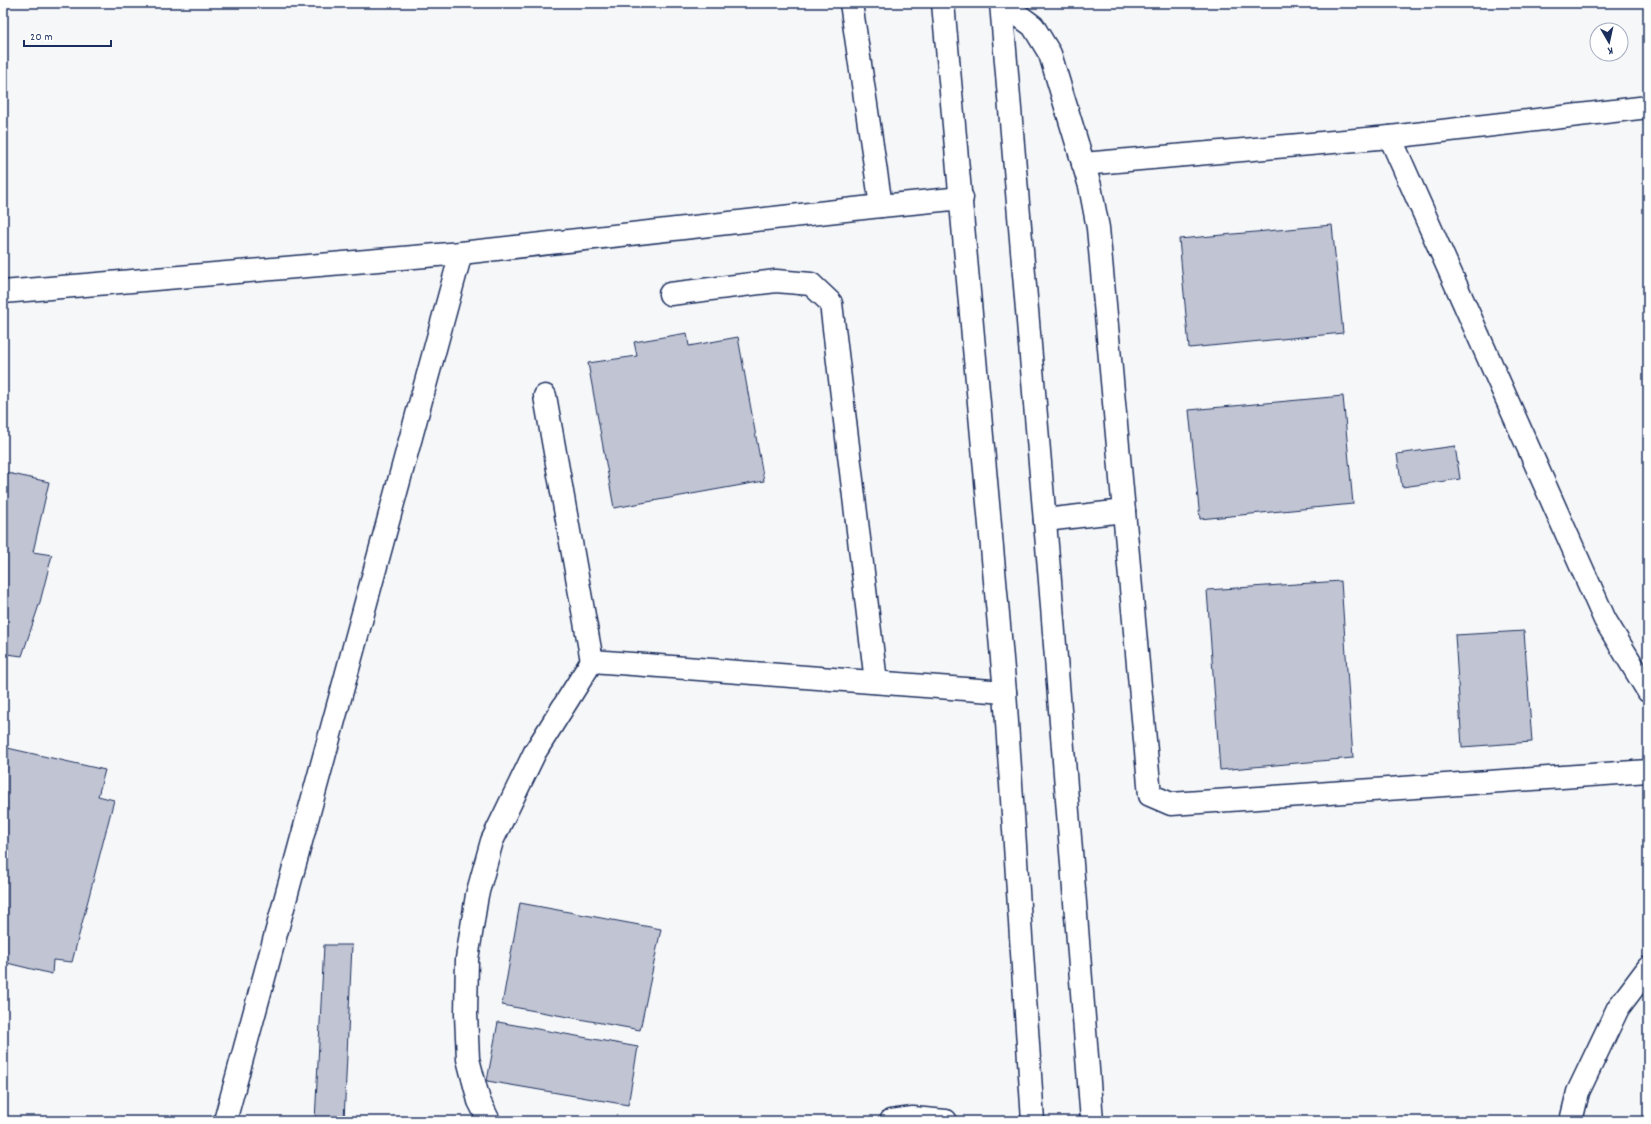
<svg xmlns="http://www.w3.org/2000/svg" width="1651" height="1124" font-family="Dekko,sans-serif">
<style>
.building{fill:#c0c4d3;stroke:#1b2f5e}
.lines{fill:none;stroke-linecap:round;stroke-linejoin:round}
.minor-casing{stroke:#1b2f5e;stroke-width:25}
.major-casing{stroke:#1b2f5e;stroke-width:25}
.minor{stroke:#fff;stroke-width:22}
.major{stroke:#fff;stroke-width:22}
</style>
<rect width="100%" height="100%" fill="#f6f7f9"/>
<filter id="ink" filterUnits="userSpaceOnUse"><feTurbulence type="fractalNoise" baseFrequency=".025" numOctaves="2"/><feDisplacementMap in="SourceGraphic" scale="8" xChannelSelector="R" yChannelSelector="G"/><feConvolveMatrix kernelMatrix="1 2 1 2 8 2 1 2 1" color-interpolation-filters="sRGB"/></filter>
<g filter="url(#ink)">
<!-- building -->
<g class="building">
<polygon points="1332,225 1343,333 1189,348 1179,239"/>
<polygon points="687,333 689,346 738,337 764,481 614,508 588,363 637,356 634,342"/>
<polygon points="1343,396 1353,504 1200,519 1189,410"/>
<polygon points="1455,446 1460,479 1402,487 1397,454"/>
<polygon points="3,472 49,482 33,552 52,555 40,602 22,656 7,654 3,667"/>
<polygon points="1341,581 1353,758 1220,770 1207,590"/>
<polygon points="1524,631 1532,742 1462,747 1455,635"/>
<polygon points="3,710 6,715 3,735"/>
<polygon points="3,747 105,770 98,796 114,800 72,962 53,960 52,974 3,962"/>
<polygon points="520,903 661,929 640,1030 502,1005"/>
<polygon points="324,945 352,945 344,1121 315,1121"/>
<polygon points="498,1022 638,1047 628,1105 487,1081"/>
</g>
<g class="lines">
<defs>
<g id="minor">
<polyline points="851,3 881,206"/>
<polyline points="1002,3 1033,26 1050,54 1090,186 1098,228 1150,795 1171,804 1648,771"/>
<polyline points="1390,137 1605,620 1648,691"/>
<polyline points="1083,164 1390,137 1648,107"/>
<polyline points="3,292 461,253 881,206 962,198"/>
<polyline points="670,294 776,281 811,284 831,303 876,682"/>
<polyline points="1045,520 1124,511"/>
<polyline points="592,661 1005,692"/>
<polyline points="225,1121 461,253"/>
<polyline points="489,1121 479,1101 468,1059 466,1014 467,959 477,895 492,841 535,752 592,661 545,396"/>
<polyline points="891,1121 913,1118 946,1121"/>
</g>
<g id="major">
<polyline points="943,3 1005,692 1033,1121"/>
<polyline points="1001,3 1050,581 1092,1121"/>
<polyline points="1571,1121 1578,1092 1618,1008 1648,968"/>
</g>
</defs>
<!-- minor casing -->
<use href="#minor" class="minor-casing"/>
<!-- major casing -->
<use href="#major" class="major-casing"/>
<!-- minor -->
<use href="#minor" class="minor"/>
<!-- major -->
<use href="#major" class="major"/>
</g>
</g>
<!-- margin -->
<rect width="1651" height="1124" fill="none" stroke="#fff" stroke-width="16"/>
<rect x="8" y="8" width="1635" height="1108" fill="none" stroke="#1b2f5e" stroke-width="1.5" filter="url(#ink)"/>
<!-- north arrow -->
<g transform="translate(1609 42) rotate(171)"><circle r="19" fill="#ffffff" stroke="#a4acbf"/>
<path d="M0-3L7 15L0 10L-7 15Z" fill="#1b2f5e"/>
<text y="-6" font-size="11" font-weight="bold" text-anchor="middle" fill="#1b2f5e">K</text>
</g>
<!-- scale -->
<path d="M24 40v6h87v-6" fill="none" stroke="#1b2f5e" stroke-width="2"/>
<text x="30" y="40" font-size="12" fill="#1b2f5e" stroke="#ffffff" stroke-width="3" paint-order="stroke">20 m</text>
</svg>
